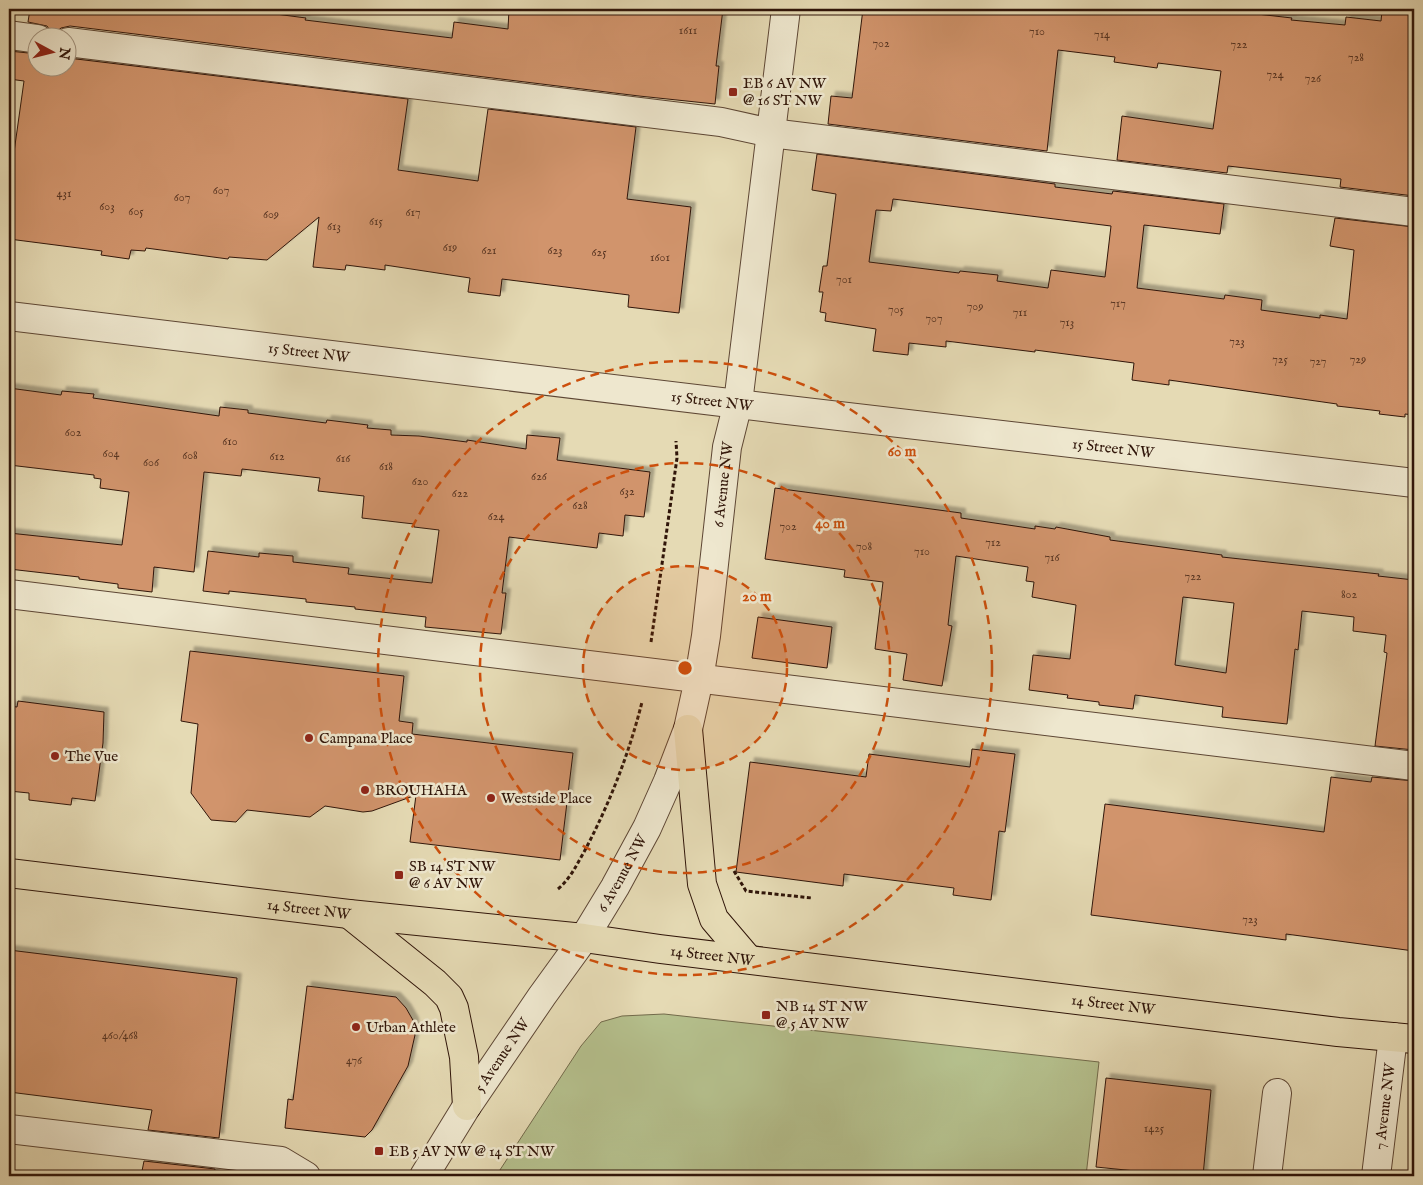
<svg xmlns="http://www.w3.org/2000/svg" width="1423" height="1185" font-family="'IM FELL English',serif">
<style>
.green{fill:#b5c08d;stroke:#726a4b}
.building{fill:#d1946c;stroke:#301509;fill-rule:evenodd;filter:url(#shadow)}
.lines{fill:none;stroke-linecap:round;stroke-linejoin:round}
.minor-casing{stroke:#5d4634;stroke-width:30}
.major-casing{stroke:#301509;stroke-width:30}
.path{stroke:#301509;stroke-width:3;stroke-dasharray:4 2.5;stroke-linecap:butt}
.minor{stroke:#eee7ce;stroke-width:28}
.major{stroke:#e5dab4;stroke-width:28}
.ring{fill:none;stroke:#cc4f0c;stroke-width:2.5;stroke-dasharray:9 6}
.poi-dot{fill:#8f2418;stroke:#eee7ce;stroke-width:2}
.labels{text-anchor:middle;stroke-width:5;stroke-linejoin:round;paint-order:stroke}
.number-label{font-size:12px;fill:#583522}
.poi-label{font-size:15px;fill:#301509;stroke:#eee7ce;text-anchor:start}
.street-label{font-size:15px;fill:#301509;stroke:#eee7ce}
.centre{fill:#cc4f0c;stroke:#eee7ce;stroke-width:2.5}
.ring-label{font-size:15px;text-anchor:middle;font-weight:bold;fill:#cc4f0c;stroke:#eee7ce;stroke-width:5;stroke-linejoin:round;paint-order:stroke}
</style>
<defs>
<filter id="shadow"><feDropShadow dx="4.5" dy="-4.5" stdDeviation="1" flood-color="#0004"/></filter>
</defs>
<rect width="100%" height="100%" fill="#e5dab4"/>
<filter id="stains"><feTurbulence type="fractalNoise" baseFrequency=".004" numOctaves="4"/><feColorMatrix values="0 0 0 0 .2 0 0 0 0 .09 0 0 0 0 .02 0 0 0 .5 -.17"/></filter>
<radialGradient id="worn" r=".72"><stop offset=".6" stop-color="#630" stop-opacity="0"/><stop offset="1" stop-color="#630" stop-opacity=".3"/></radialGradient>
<!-- green -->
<polygon class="green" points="664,1014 1099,1062 1086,1176 496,1176 581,1046 601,1022 622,1016"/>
<!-- building -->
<g class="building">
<polygon points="30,9 254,9 253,11 306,18 305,20 452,38 454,22 508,29 509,9 723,9 716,66 719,66 715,104 639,96 70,26 61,28 56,32 53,38 52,33 47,26 28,22"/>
<polygon points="863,9 1257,9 1257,14 1292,18 1291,20 1345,25 1346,17 1381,21 1382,11 1414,15 1414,196 1340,187 1341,179 1228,166 1227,173 1117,160 1122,116 1213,129 1221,71 1158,63 1157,68 1114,62 1115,57 1058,50 1047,151 828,124 831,96 852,98"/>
<polygon points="9,51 38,54 38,68 68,68 68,58 408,99 398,170 478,181 488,109 636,127 627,199 691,207 679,313 628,307 629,295 502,279 500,296 468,292 470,278 385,265 385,270 346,265 345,270 313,267 319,217 267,260 229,257 228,259 146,248 145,251 131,250 129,259 101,255 102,251 9,239 9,188 24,81 9,79"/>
<path d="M 817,154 L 1055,184 L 1055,187 L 1112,194 L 1113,191 L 1224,204 L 1220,234 L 1144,225 L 1137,288 L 1224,299 L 1225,295 L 1262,300 L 1261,310 L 1320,318 L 1320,315 L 1347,319 L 1354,250 L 1330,246 L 1335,218 L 1414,227 L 1414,415 L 1405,414 L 1405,417 L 1379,414 L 1380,411 L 1337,406 L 1337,404 L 1169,380 L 1169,385 L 1132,380 L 1134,363 L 1035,350 L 1035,352 L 946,341 L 946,347 L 909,343 L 908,355 L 873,351 L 876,329 L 825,321 L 826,313 L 820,312 L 823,292 L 819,292 L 823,266 L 827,266 L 836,194 L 812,190 ZM 893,199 L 1111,226 L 1105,277 L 1051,270 L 1048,288 L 997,281 L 998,275 L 960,271 L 959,273 L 869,262 L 876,210 L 891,211 Z"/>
<polygon points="9,388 61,395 62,391 94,394 93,398 219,416 220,407 248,410 248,413 326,423 327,420 368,425 367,428 391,430 391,435 419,436 467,442 467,440 526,449 527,435 560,438 557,460 650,472 644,517 625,515 623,536 599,533 597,548 509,537 502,593 506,593 501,634 425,627 426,617 355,609 355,607 306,602 306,599 229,591 229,594 203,591 208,551 259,557 259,553 293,556 293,562 349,568 348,574 432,583 439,530 414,527 414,524 362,518 364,496 318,491 320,478 242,469 241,476 204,472 194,572 154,567 152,592 118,588 118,584 79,579 79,577 9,569 9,533 122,545 129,492 100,488 101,479 94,478 94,475 9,465"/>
<path d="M 775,488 L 961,513 L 961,518 L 1035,529 L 1035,526 L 1055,529 L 1056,527 L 1110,537 L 1110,540 L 1222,555 L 1222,557 L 1379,574 L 1378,576 L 1414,580 L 1414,750 L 1375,746 L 1387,653 L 1384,652 L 1386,635 L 1353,631 L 1354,617 L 1302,611 L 1298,650 L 1295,649 L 1287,724 L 1222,717 L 1223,707 L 1135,695 L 1133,709 L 1099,705 L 1099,702 L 1067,698 L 1068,695 L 1029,690 L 1033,655 L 1070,659 L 1076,605 L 1032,597 L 1034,582 L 1026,581 L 1028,567 L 956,556 L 948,625 L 952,626 L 942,686 L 903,680 L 907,654 L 875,649 L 883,582 L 844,577 L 845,570 L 765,559 ZM 1183,597 L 1234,603 L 1226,673 L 1175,665 Z"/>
<polygon points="758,617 832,627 827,668 752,658"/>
<polygon points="190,651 404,676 399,721 413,723 412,734 573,753 560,860 410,842 416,795 372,811 363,812 325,806 310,817 247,810 236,822 211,820 191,793 198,724 181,721"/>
<polygon points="18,701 104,712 103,743 95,801 72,798 71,805 29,800 29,793 9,791 9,706 17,707"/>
<polygon points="972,749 1015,754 1005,832 999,831 991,900 953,895 954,888 844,874 843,886 736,872 750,762 866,777 869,754 970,767"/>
<polygon points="1331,777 1371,782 1372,777 1414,781 1414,951 1286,934 1286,940 1091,915 1105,804 1324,832"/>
<polygon points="9,950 237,978 219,1138 148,1130 152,1110 9,1092"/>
<polygon points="307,986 396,997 406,1008 414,1022 415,1035 408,1066 372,1130 365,1137 285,1128 288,1099 293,1100"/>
<polygon points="1106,1078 1211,1090 1203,1176 1185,1176 1096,1167"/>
<polygon points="144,1161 215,1169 214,1176 141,1176"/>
</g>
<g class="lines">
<defs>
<g id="minor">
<polyline points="9,35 38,39"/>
<polyline points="68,42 721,122 771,133 1414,212"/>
<path id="s1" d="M 9,316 L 779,409 L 1414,483"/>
<polyline points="9,594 1414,766"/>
<polyline points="9,1129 281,1161 306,1176"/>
<path id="s2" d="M 424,1176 L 467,1106 L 542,996 L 584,938 L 615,887 L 647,828 L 668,781 L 688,729 L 699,679 L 706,636 L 727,447 L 738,403 L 786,9"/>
<polyline points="1267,1176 1277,1093"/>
<path id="s3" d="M 1376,1176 L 1393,1037"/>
</g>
<g id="major">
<polyline points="688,729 702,884 714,919 748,959"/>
<path id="s4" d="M 9,873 L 349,914 L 584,938 L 660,949 L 1338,1032 L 1414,1039"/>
<polyline points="349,914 435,983 449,997 454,1008 464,1057 467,1106"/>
</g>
</defs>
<!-- minor casing -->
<use href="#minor" class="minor-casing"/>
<!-- major casing -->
<use href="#major" class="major-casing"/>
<!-- path -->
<g class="path">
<polyline points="651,642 677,458 676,441"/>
<polyline points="734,871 746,891 812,898"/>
<path d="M 558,889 C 570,879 576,866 584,852 C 609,805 629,754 642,702"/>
</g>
<!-- minor -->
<use href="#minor" class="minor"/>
<!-- major -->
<use href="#major" class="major"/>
</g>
<!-- distance rings -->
<circle cx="685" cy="668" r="102" fill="#cc4f0c" fill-opacity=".12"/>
<g class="ring">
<circle cx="685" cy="668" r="102"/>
<circle cx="685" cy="668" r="205"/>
<circle cx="685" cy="668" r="307"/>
</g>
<!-- markers -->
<g class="poi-dot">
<rect x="728" y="87" width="10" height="10" rx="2.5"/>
<circle cx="309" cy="738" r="5"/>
<circle cx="55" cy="756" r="5"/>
<circle cx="365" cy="790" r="5"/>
<circle cx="491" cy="798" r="5"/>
<rect x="394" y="870" width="10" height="10" rx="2.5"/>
<rect x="761" y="1010" width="10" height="10" rx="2.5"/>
<circle cx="356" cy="1027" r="5"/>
<rect x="374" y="1146" width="10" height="10" rx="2.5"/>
</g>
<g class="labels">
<!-- number labels -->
<g class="number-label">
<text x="688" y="34">1611</text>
<text x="1037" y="35">710</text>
<text x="1102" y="38">714</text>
<text x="881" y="47">702</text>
<text x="1239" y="48">722</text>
<text x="1356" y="61">728</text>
<text x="1275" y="78">724</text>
<text x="1313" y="82">726</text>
<text x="221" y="194">607</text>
<text x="64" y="197">431</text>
<text x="182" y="201">607</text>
<text x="107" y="210">603</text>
<text x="136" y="215">605</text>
<text x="413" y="216">617</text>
<text x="271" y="218">609</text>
<text x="376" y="225">615</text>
<text x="334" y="230">613</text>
<text x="450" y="251">619</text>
<text x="489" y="254">621</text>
<text x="555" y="254">623</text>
<text x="599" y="256">625</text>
<text x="660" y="261">1601</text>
<text x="844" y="283">701</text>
<text x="1118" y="307">717</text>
<text x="975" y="310">709</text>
<text x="896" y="313">705</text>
<text x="1020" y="316">711</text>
<text x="934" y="322">707</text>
<text x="1067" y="326">713</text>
<text x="1237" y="345">723</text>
<text x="1280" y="363">725</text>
<text x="1358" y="363">729</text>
<text x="1318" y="365">727</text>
<text x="73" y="436">602</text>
<text x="230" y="445">610</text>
<text x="111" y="457">604</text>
<text x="190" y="459">608</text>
<text x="277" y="460">612</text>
<text x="343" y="462">616</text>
<text x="151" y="466">606</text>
<text x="386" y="470">618</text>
<text x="539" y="480">626</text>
<text x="420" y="485">620</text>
<text x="627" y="495">632</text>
<text x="460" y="497">622</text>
<text x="580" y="509">628</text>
<text x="496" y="520">624</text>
<text x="788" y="530">702</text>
<text x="993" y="546">712</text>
<text x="864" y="550">708</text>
<text x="922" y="555">710</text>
<text x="1052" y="561">716</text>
<text x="1193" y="580">722</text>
<text x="1349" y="598">802</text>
<text x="1250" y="923">723</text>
<text x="120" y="1039">460/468</text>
<text x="354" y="1064">476</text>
<text x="1154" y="1132">1425</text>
</g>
<!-- poi labels -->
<g class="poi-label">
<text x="743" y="88">EB 6 AV NW<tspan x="743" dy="17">@ 16 ST NW</tspan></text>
<text x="319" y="743">Campana Place</text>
<text x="65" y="761">The Vue</text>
<text x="375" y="795">BROUHAHA</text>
<text x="501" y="803">Westside Place</text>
<text x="409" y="871">SB 14 ST NW<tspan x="409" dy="17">@ 6 AV NW</tspan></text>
<text x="776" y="1011">NB 14 ST NW<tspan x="776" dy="17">@ 5 AV NW</tspan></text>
<text x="366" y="1032">Urban Athlete</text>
<text x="389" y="1156">EB 5 AV NW @ 14 ST NW</text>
</g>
<!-- street labels -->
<g class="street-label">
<text dy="5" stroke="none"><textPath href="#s1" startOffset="302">15 Street NW</textPath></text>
<text dy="5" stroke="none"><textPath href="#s1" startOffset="708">15 Street NW</textPath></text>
<text dy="5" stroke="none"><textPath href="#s1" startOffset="1112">15 Street NW</textPath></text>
<text dy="5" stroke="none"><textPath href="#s2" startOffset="768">6 Avenue NW</textPath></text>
<text dy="5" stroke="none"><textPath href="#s2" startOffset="362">6 Avenue NW</textPath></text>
<text dy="5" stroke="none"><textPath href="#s4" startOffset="302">14 Street NW</textPath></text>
<text dy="5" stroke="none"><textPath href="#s4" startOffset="708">14 Street NW</textPath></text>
<text dy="5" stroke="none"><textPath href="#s4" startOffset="1112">14 Street NW</textPath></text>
<text dy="5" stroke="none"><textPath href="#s2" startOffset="144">5 Avenue NW</textPath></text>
<text dy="5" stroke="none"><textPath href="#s3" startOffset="70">7 Avenue NW</textPath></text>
</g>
</g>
<circle cx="685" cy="668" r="8" class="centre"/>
<g class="ring-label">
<text x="902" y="456">60 m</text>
<text x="830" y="528">40 m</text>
<text x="757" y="601">20 m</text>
</g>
<!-- margin -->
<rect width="1423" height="1185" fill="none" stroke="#e5dab4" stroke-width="30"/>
<rect x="10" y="10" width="1403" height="1165" fill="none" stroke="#301509" stroke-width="2.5"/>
<rect x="15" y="15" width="1393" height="1155" fill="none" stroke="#301509"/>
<!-- north arrow -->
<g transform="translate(52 52) rotate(97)"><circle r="24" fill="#eee7ce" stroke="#a2937f"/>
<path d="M0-4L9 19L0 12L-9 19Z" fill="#8f2418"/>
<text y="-8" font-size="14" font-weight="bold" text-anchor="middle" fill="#301509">N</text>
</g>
<rect width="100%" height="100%" filter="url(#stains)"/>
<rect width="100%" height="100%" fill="url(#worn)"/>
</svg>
